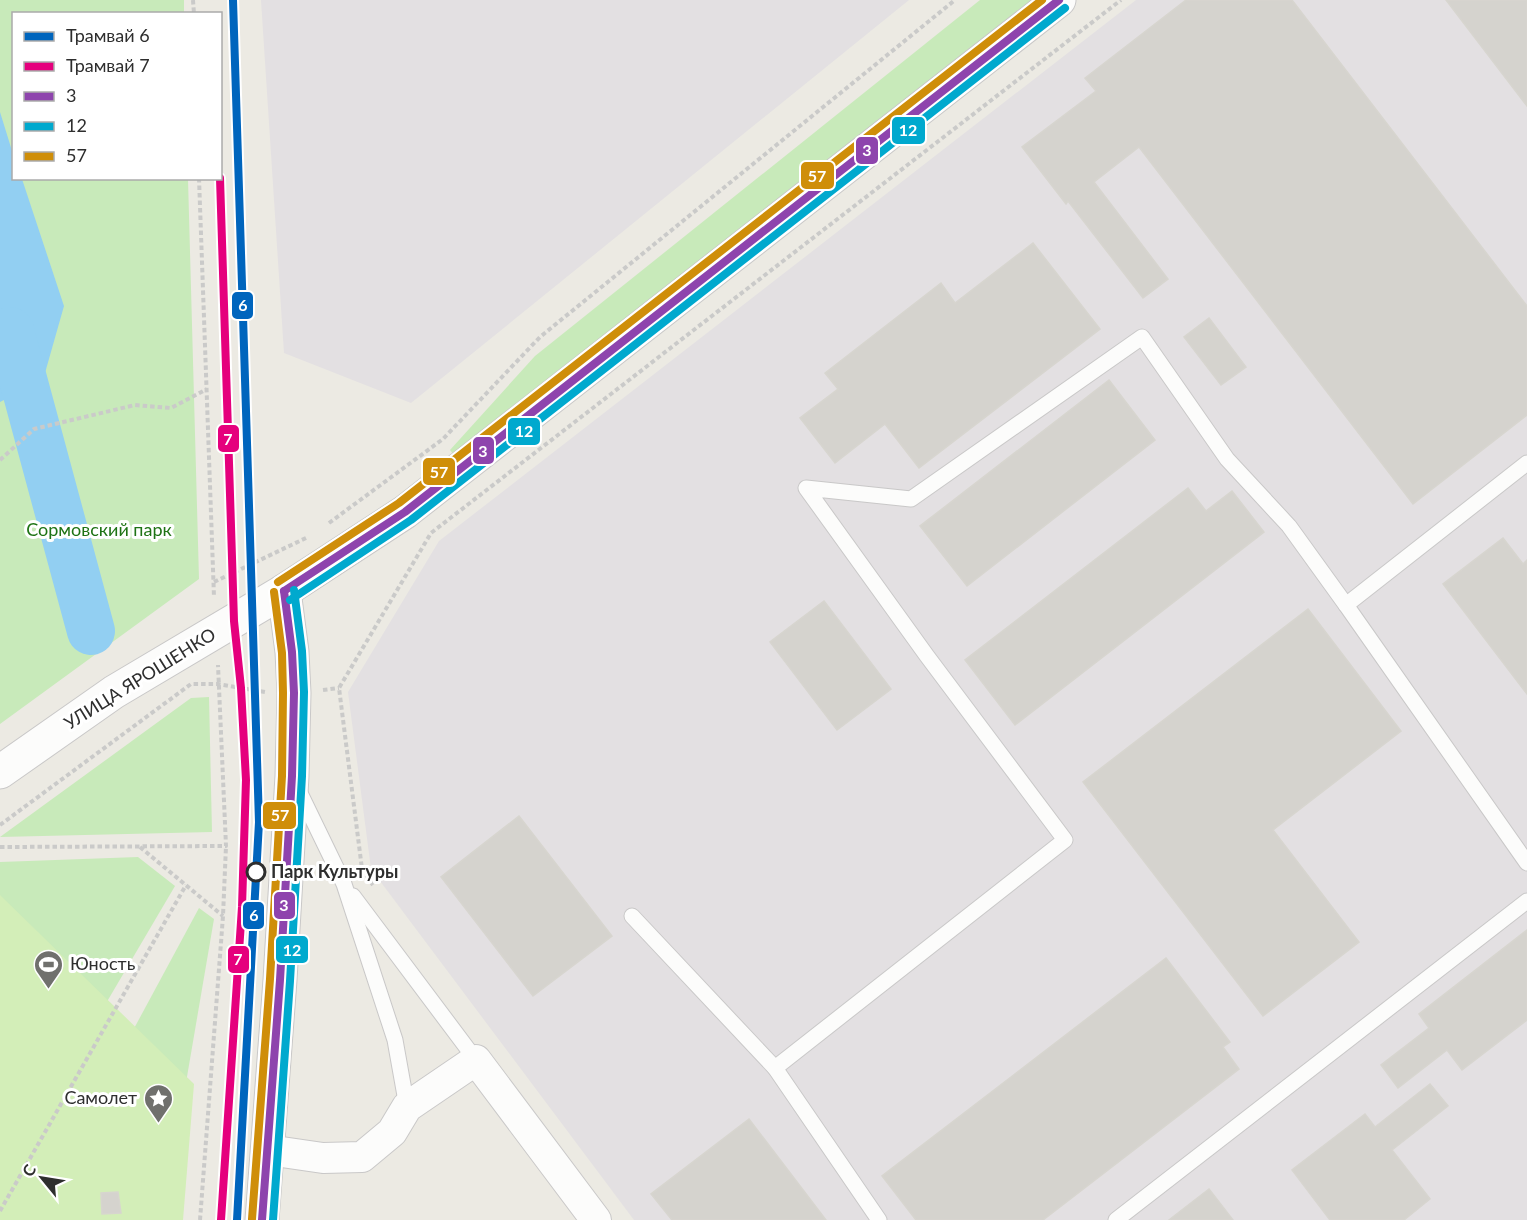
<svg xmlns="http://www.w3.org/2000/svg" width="1527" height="1220" font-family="Lato,sans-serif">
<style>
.industrial{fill:#e3e0e2}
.green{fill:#c8eaba}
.pitch{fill:#d3eeb8}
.water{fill:#92cff2}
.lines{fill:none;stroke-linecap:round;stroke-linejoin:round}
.river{stroke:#92cff2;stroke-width:48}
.building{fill:#d5d3ce;stroke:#d7d5cf;stroke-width:1.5}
.lane-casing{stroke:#c9c8c8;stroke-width:17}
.street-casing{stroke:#c9c8c8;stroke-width:32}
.secondary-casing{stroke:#c9c8c8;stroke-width:35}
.path{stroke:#cacac9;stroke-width:4;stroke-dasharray:4.5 3;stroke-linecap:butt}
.lane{stroke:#fcfcfb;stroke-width:15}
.street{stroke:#fcfcfb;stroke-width:30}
.secondary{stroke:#fcfcfb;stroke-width:33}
.bus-1-casing{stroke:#fff;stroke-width:12}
.bus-2-casing{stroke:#fff;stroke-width:12}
.bus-3-casing{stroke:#fff;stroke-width:12}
.bus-1{stroke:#8e44ad;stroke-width:8}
.bus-2{stroke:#00a9ce;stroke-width:8}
.bus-3{stroke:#cf8e09;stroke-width:8}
.tram-1-casing{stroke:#fff;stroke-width:12}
.tram-2-casing{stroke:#fff;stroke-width:12}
.tram-1{stroke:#0065bd;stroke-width:8}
.tram-2{stroke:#e5007d;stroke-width:8}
.stop-dot{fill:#fff;stroke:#2e2e2e;stroke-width:3}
.labels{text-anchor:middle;stroke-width:6;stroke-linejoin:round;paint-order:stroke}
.park-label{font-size:18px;fill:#1e7315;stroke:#fff}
.street-label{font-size:18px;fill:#2e2e2e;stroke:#fff}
.stop-label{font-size:18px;font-weight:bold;fill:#2e2e2e;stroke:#fff;text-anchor:start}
.poi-label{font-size:18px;fill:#2e2e2e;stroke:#fff;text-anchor:start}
.line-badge{stroke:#fff;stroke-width:2}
.badge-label{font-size:16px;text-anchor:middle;font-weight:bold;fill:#fff}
</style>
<rect width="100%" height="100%" fill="#eceae3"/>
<!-- industrial -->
<g class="industrial">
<polygon points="261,0 909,0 411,403 284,353"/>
<polygon points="1136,0 1527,0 1527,1220 634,1220 371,869 348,692 439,541"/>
</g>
<!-- green -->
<g class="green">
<polygon points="0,0 184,0 184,13 14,14 14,178 188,179 199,579 0,724"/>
<polygon points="980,0 1035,0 453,454 450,450 535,356"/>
<polygon points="209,697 212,832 0,837 191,698"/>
<polygon points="138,857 175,886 85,1039 0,920 0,862"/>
<polygon points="199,908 214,919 182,1106 117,1060"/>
</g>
<!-- pitch -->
<polygon class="pitch" points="0,895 194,1084 183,1220 0,1220"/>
<!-- water -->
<polygon class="water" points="0,112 13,154 14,178 22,179 64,306 43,380 0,402"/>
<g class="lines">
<!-- river -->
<polyline class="river" points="10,331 91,631"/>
</g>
<!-- building -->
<g class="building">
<polygon points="1186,0 1292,0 1527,306 1527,415 1413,504 1139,147 1094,182 1168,279 1143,298 1068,201 1066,204 1022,147 1096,91 1085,78"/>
<polygon points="1446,0 1527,0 1527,106"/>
<polygon points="1033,243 1100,329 919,468 885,424 835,463 800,418 838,389 825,373 941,283 955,303"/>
<polygon points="1209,318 1246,367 1221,385 1184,337"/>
<polygon points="1109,380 1155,440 967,586 920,526"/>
<polygon points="1188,488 1206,511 1232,491 1264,532 1015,725 965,660"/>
<polygon points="1503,538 1523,564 1527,560 1527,694 1443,584"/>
<polygon points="824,601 891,689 837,730 770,642"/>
<polygon points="1308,609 1401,731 1273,830 1359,942 1263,1016 1083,782"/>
<polygon points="519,816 612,936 533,996 441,877"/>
<polygon points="1527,930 1527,1020 1462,1070 1447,1050 1398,1088 1381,1065 1429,1028 1419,1014"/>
<polygon points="1166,958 1230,1042 1223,1047 1239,1069 1043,1220 916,1220 882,1176"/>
<polygon points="1430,1084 1448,1106 1392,1150 1430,1199 1404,1220 1330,1220 1292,1170 1365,1114 1375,1127"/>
<polygon points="749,1119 826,1220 672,1220 651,1194"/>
<polygon points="1209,1189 1233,1220 1169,1220"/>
<polygon points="118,1192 121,1213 102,1214 101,1193"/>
</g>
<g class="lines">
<defs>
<g id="lane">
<polyline points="1527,463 1346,605 1527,863"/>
<polyline points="298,789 344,884 395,1040 407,1107"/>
<polyline points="353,896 476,1060"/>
<polyline points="632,916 775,1068 879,1220"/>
<polyline points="775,1068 1065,840 927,656 806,488 911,499 1142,337 1227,459 1289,526 1346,605"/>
<polyline points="1116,1220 1527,901"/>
</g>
<polyline id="street" points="268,1150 323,1158 362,1157 392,1132 407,1107 476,1060 596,1220"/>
<g id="secondary">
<polyline points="0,772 114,692 284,591 405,512 1059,0"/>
<polyline points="262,1220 280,980 292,776 294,693 292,652 284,591"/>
</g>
</defs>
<!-- lane casing -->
<use href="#lane" class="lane-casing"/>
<!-- street casing -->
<use href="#street" class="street-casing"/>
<!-- secondary casing -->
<use href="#secondary" class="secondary-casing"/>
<!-- path -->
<g class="path">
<polyline points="193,0 194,14"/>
<polyline points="199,178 214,597"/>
<polyline points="0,460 34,429 135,405 171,408 207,389"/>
<polyline points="329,523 443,439 540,337 955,0"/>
<polyline points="214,582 308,537"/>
<polyline points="323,690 339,688"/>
<polyline points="0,825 191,684 218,684 265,692"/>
<polyline points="0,847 226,846 218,665"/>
<polyline points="140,847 223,916"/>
<polyline points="373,885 362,869 339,688 431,533 1121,0"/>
<polyline points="0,1211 186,885"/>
<polyline points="200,1220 223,916 226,846"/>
</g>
<!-- lane -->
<use href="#lane" class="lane"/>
<!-- street -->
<use href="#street" class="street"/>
<!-- secondary -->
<use href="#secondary" class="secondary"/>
<defs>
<g id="bus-1">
<polyline points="284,591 405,512 1059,0"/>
<polyline points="262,1220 280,980 292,776 294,693 292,652 284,591"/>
</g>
<g id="bus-2">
<polyline points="290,600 411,520 1065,8"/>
<polyline points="273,1220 290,981 302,776 304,692 302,651 294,590"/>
</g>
<g id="bus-3">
<polyline points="278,582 399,503 1042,0"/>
<polyline points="252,1219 270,979 282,776 283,693 282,653 274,592"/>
</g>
</defs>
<!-- bus-1 casing -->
<use href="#bus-1" class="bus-1-casing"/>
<!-- bus-2 casing -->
<use href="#bus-2" class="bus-2-casing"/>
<!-- bus-3 casing -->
<use href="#bus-3" class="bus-3-casing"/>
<!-- bus-1 -->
<use href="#bus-1" class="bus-1"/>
<!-- bus-2 -->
<use href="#bus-2" class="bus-2"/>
<!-- bus-3 -->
<use href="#bus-3" class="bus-3"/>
<defs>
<polyline id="tram-1" points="233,0 259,822 237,1220"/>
<polyline id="tram-2" points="220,178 234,621 241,688 246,780 242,907 221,1220"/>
</defs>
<!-- tram-1 casing -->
<use href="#tram-1" class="tram-1-casing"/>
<!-- tram-2 casing -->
<use href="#tram-2" class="tram-2-casing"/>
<!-- tram-1 -->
<use href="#tram-1" class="tram-1"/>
<!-- tram-2 -->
<use href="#tram-2" class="tram-2"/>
</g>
<!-- icons -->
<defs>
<symbol id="stadium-pin" viewBox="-11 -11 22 30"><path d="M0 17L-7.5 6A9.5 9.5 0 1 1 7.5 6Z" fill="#70706d" stroke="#fff"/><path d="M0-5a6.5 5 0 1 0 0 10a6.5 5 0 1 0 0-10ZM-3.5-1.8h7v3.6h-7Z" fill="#fff"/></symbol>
<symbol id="sight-pin" viewBox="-11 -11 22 30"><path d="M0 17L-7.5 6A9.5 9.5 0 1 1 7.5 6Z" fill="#70706d" stroke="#fff"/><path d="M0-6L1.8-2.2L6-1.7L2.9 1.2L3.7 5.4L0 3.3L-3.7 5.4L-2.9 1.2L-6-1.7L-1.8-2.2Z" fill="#fff"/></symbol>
</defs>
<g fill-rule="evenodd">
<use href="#stadium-pin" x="32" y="948" width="33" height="45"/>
<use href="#sight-pin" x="142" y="1082" width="33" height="45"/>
</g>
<!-- markers -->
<circle class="stop-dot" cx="256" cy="872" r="9"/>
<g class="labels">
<!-- park labels -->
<g class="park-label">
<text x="99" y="536">Сормовский парк</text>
</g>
<!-- street labels -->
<g class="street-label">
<text transform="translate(140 679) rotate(-32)" y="6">УЛИЦА ЯРОШЕНКО</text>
</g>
<!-- stop labels -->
<g class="stop-label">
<text x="271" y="878">Парк Культуры</text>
</g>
<!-- poi labels -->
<g class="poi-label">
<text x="70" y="970">Юность</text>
<text x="137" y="1104" text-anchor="end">Самолет</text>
</g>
</g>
<g class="line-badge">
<rect x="891" y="116" width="35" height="29" rx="6" fill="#00a9ce"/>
<rect x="855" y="136" width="24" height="29" rx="6" fill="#8e44ad"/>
<rect x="800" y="161" width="35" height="29" rx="6" fill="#cf8e09"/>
<rect x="231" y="291" width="23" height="29" rx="6" fill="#0065bd"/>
<rect x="507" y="417" width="34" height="29" rx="6" fill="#00a9ce"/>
<rect x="217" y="424" width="23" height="29" rx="6" fill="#e5007d"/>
<rect x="472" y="436" width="23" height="29" rx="6" fill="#8e44ad"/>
<rect x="422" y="457" width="34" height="29" rx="6" fill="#cf8e09"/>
<rect x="262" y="801" width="35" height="29" rx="6" fill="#cf8e09"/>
<rect x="273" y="891" width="23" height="29" rx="6" fill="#8e44ad"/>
<rect x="242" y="901" width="23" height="29" rx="6" fill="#0065bd"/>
<rect x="275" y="935" width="34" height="29" rx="6" fill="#00a9ce"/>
<rect x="227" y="945" width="23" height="29" rx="6" fill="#e5007d"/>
</g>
<g class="badge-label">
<text x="908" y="136">12</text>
<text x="867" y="156">3</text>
<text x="817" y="182">57</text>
<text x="243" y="311">6</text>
<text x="524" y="437">12</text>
<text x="228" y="445">7</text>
<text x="483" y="457">3</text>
<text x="439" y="478">57</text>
<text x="280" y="821">57</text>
<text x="284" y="911">3</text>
<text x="254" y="921">6</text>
<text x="292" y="956">12</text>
<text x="238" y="965">7</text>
</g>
<!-- legend -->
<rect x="12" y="12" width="210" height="168" fill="#ffffff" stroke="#ababab" stroke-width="1.5"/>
<rect x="24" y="32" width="30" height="9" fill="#0065bd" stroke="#ababab" stroke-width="1.5"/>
<text x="66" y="42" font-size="18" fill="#2e2e2e">Трамвай 6</text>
<rect x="24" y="62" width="30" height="9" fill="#e5007d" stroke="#ababab" stroke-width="1.5"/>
<text x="66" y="72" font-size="18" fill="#2e2e2e">Трамвай 7</text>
<rect x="24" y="92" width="30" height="9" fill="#8e44ad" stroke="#ababab" stroke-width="1.5"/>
<text x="66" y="102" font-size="18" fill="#2e2e2e">3</text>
<rect x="24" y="122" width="30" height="9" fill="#00a9ce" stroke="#ababab" stroke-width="1.5"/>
<text x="66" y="132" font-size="18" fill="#2e2e2e">12</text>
<rect x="24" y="152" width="30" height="9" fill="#cf8e09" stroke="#ababab" stroke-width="1.5"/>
<text x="66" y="162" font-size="18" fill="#2e2e2e">57</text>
<!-- north arrow -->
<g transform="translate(42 1178) rotate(300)" stroke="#ffffff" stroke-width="4.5" paint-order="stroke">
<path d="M0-4.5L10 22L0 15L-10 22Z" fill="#2e2e2e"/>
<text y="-9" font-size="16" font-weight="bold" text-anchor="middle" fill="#2e2e2e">С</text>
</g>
</svg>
